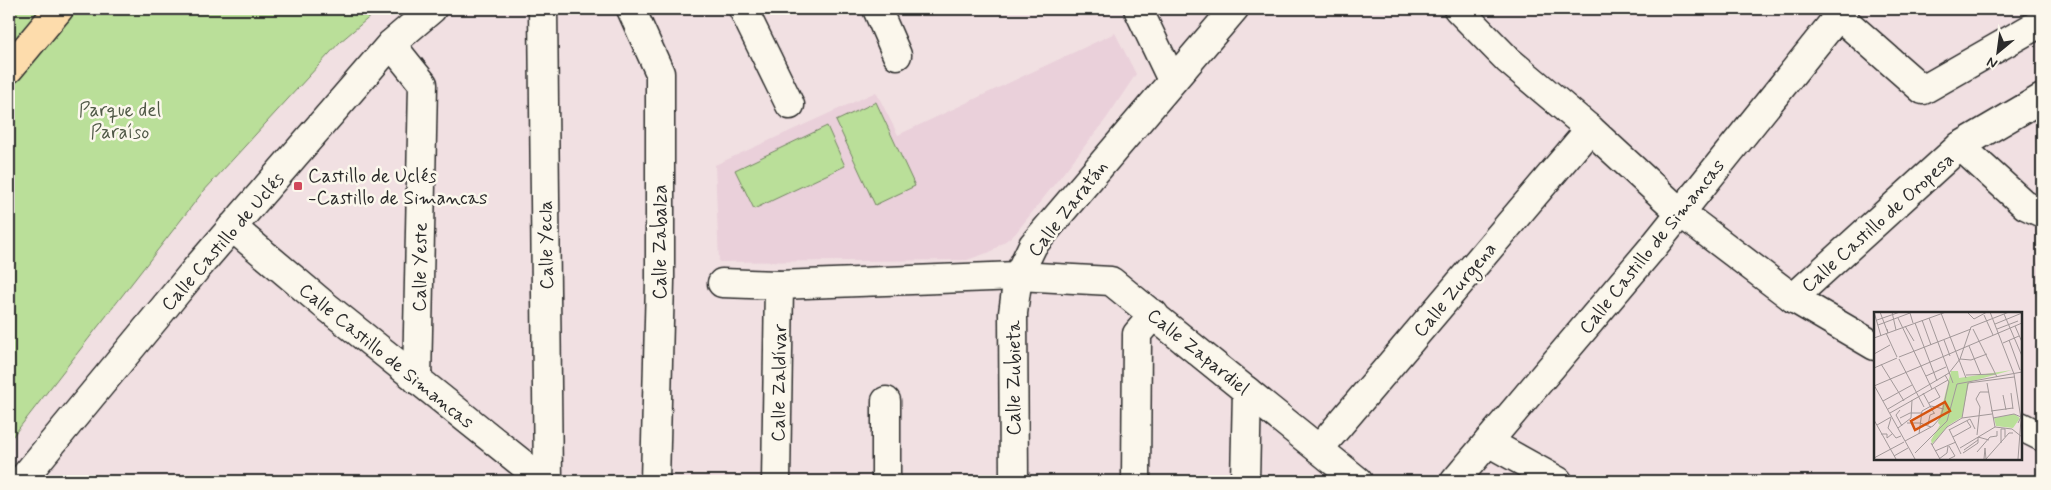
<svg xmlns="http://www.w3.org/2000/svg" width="2051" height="490" font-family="Mynerve,sans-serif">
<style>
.built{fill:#ead0da}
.green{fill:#badf99;stroke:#728562}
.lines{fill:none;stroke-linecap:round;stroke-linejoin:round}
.minor-casing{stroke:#2b2b2b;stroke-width:31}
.major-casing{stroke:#2b2b2b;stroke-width:31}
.minor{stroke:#fbf7ec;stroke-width:28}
.major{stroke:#fddcac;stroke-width:28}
.poi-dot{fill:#d1495b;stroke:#fbf7ec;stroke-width:2}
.labels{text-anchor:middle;stroke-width:5;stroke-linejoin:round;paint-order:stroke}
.park-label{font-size:19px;fill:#4f5846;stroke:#fbf7ec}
.poi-label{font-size:19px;fill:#2b2b2b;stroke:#fbf7ec;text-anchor:start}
.street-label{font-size:19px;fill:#2b2b2b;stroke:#fbf7ec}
.inset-road{fill:none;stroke:#a29899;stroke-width:1}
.view{fill:#d5540f;fill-opacity:0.15;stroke:#d5540f;stroke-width:2.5}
.inset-edge{fill:none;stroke:#2b2b2b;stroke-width:2.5}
</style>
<rect width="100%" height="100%" fill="#f1e0e2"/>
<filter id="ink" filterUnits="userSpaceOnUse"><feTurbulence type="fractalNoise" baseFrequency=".02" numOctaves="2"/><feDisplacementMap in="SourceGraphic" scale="10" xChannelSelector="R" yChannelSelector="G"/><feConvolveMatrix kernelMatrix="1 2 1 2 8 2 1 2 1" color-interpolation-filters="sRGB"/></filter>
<g filter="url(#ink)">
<!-- built -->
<polygon class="built" points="1115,33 1136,74 1106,119 1015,234 990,252 967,260 719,262 715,165 876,92 898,135"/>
<!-- green -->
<g class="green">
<polygon points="9,9 379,9 340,42 202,193 9,441"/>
<polygon points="876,102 915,186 875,205 836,121"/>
<polygon points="827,126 845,166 754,209 735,170"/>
</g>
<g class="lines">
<defs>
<g id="minor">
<polyline points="543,9 548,481"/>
<polyline points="631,9 660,73 660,281 655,481"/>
<polyline points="743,9 790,105"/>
<polyline points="877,9 897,55"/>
<polyline points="1138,9 1172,80"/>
<polyline points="1458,9 1508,60 1590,129 1681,213 1793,298 1875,346"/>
<polyline points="1839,16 1923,90 2042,22"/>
<polyline points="391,44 423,84 417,380"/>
<polyline points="1960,146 2025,205 2042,213"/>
<polyline points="232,227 322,303 544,481"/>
<polyline points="722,283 779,285 1018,276 1111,281 1358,481"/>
<polyline points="1793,298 1960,146 2042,98"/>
<polyline points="886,401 886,481"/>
<polyline points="2020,426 2042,437"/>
<polyline points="1488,442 1558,481"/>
<polyline points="1319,449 1590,129"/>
<polyline points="21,481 196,269 391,44 432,9"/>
<polyline points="776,481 779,285"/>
<polyline points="1014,481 1013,313 1018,276 1033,245 1234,9"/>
<polyline points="1136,481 1137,334 1154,314"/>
<polyline points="1245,481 1247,391"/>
<polyline points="1455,481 1653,247 1844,9"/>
</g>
<polyline id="major" points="9,69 59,9"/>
</defs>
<!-- minor casing -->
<use href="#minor" class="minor-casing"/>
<!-- major casing -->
<use href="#major" class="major-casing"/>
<!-- minor -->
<use href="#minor" class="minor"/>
<!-- major -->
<use href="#major" class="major"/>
</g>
</g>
<!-- markers -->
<rect class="poi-dot" x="293" y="181" width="10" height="10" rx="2.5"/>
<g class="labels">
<!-- park labels -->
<g class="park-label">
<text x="120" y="116">Parque del<tspan x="120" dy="22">Paraíso</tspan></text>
</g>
<!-- poi labels -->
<g class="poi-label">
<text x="308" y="182">Castillo de Uclés<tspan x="308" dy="22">-Castillo de Simancas</tspan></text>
</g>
<!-- street labels -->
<g class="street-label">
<text transform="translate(1067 208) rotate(-52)" y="7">Calle Zaratán</text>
<text transform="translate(1877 222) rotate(-42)" y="7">Calle Castillo de Oropesa</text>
<text transform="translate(222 241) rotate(-49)" y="7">Calle Castillo de Uclés</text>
<text transform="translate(659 242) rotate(-90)" y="7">Calle Zabalza</text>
<text transform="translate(545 245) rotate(-91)" y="7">Calle Yecla</text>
<text transform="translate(1651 246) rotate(-51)" y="7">Calle Castillo de Simancas</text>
<text transform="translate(419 267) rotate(-89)" y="7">Calle Yeste</text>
<text transform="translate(1454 289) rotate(-50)" y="7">Calle Zurgena</text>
<text transform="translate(1199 351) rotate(39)" y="7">Calle Zapardiel</text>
<text transform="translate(387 355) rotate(39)" y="7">Calle Castillo de Simancas</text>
<text transform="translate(1013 378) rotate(-90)" y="7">Calle Zubieta</text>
<text transform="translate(778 383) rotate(-89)" y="7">Calle Zaldívar</text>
</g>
</g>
<!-- overview -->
<g transform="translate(1874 312)">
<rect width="148" height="148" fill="#f1e0e2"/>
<path d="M 138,58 L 95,70 L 88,105 L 75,113 L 58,132 L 57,128 L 66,113 L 64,111 L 77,59 L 84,59 L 85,66 ZM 140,102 L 146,106 L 139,116 L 122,114 L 120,106 Z" fill="#badf99"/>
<path class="inset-road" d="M 0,0 L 7,24M 6,0 L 14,21 L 13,17M 18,0 L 22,18M 93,0 L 100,7 L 113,0M 116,0 L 140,62 L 147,107 L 144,147M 67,1 L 92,66M 130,2 L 148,44M 110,3 L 119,23M 24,6 L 58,77M 55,6 L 79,71M 3,8 L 26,0M 48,8 L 57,33M 41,11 L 63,69M 121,12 L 148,1M 4,13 L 36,1 L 39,11M 31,14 L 40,29M 141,14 L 148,30M 99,17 L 123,65M 123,17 L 144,9M 12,21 L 23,45M 0,26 L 72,0M 70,28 L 76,44M 135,28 L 146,58M 129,31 L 145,24M 95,34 L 107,63M 0,42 L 16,33M 25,45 L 97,17M 25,47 L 50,95M 86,47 L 97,48 L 113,42M 7,52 L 30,89M 0,56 L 23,46M 92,63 L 121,62M 52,64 L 72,55M 113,71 L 121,115M 0,73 L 41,147M 0,74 L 148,11M 49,81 L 60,101M 137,81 L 139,97M 129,83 L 132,98M 9,89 L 38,73M 55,91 L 66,85 L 61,76M 14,97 L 75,61 L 86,47 L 97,15 L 135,0M 26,98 L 22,103 L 28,114M 48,99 L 57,94 L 70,97M 117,99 L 139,96M 16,101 L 74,68M 17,106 L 14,116 L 22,126 L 27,124M 26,106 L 36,101 L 48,101M 88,106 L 94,71 L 140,65M 119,106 L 140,102 L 147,105 L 144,111M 0,108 L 22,147M 33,111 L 46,111 L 57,115M 3,113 L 17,105M 54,113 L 56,103 L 61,101M 24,116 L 37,106 L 38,88M 75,117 L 87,142M 75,118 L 96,107 L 101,117M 7,122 L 13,122 L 13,126 L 18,122M 45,122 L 48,99M 103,123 L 106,95 L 102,87 L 106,80 L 115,80M 79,125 L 97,115 L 93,109M 31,129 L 59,114 L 67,105 L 75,70 L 71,63M 57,131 L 66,147M 127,131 L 127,117 L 131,117 L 131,125M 58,133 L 73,115 L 88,106 L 118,102M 86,136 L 121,115 L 138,117 L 148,125M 90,138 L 104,128M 61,139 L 82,130M 103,140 L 116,125 L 123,124 L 123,119M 41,141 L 73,109 L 83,72 L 148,60M 89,141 L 104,131 L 104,125 L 115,128M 20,144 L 34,136M 0,146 L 30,130M 65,147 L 73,141 L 74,134M 75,147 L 81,144 L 75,134M 110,147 L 111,136 L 112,147M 112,147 L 135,121 L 139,121"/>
<path class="view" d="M 71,90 L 76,99 L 41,118 L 37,109 Z"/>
<rect width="148" height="148" class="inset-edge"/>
</g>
<!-- margin -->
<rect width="2051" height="490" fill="none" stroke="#fbf7ec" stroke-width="30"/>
<rect x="15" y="15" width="2021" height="460" fill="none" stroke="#2b2b2b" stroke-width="2" filter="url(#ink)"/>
<!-- north arrow -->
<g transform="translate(1998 52) rotate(209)" stroke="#fbf7ec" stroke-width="4" paint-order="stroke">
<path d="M0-4L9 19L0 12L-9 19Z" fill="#2b2b2b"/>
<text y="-8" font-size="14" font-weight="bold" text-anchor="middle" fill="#2b2b2b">N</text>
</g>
</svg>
